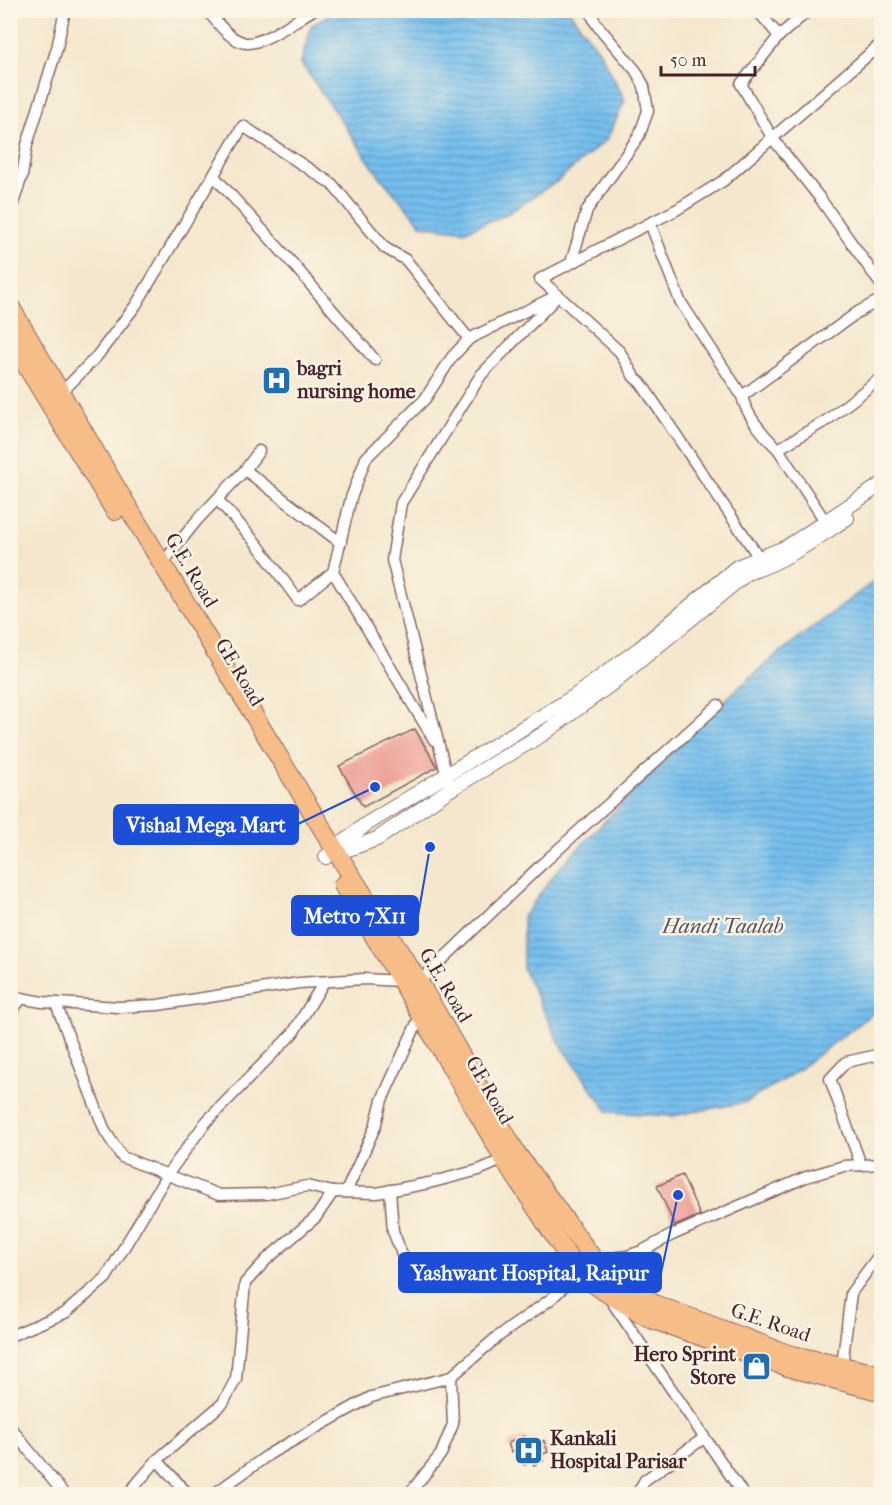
<svg xmlns="http://www.w3.org/2000/svg" width="892" height="1505" font-family="'IM FELL French Canon',serif">
<style>
.water{fill:url(#water-rules);stroke:#606f8c;stroke-width:1.5}
.building{fill:#eca199}
.lines{fill:none;stroke-linecap:round;stroke-linejoin:round}
.minor-casing{stroke:#866564;stroke-width:13}
.tertiary-casing{stroke:#866564;stroke-width:16}
.primary-casing{stroke:#866564;stroke-width:20}
.minor{stroke:#fff;stroke-width:10}
.tertiary{stroke:#fff;stroke-width:14}
.primary{stroke:#f7bd88;stroke-width:18}
.labels{text-anchor:middle;stroke-width:5;stroke-linejoin:round;paint-order:stroke}
.poi-label{font-size:20px;font-weight:bold;fill:#4a1f2b;stroke:#fcf5e5;text-anchor:start}
.street-label{font-size:20px;fill:#4a1f2b;stroke:#fcf5e5}
.water-label{font-size:21px;font-style:italic;fill:#574f66;stroke:#fcf5e5}
.leader{fill:none;stroke:#1d4ed8;stroke-width:2}
.callout-dot{fill:#1d4ed8;stroke:#fcf5e5;stroke-width:2}
.callout{fill:#1d4ed8;stroke:#1d4ed8;stroke-width:2}
.callout-label{font-size:21px;text-anchor:middle;font-weight:bold;fill:#fff}
</style>
<defs>
<pattern id="water-rules" width="6" height="5" patternUnits="userSpaceOnUse" patternTransform="scale(1.5)"><rect width="6" height="5" fill="#75bfee"/><path d="M0 2.5h6" fill="none" stroke="#629bc1"/></pattern>
</defs>
<rect width="100%" height="100%" fill="#fcf5e5"/>
<filter id="ink" filterUnits="userSpaceOnUse"><feTurbulence type="fractalNoise" baseFrequency=".0167" numOctaves="2"/><feDisplacementMap in="SourceGraphic" scale="12" xChannelSelector="R" yChannelSelector="G"/><feConvolveMatrix kernelMatrix="1 2 1 2 8 2 1 2 1" color-interpolation-filters="sRGB"/></filter>
<filter id="wash" filterUnits="userSpaceOnUse"><feTurbulence type="fractalNoise" baseFrequency=".008" numOctaves="4" result="noise"/><feDisplacementMap in="SourceGraphic" scale="24" xChannelSelector="R" yChannelSelector="G"/><feGaussianBlur stdDeviation="1.35" result="paint"/><feColorMatrix in="noise" values="0 0 0 0 0 0 0 0 0 0 0 0 0 0 0 0 0 1.4 0 .05"/><feComposite in="paint" operator="in"/></filter>
<g filter="url(#wash)">
<rect width="100%" height="100%" fill="#f4e7cd"/>
<!-- water -->
<g class="water">
<polygon points="334,11 569,11 600,52 625,100 607,139 559,180 507,214 465,231 422,225 380,177 301,63 311,26"/>
<polygon points="881,576 881,1007 793,1074 746,1102 672,1116 608,1112 559,1042 523,969 523,917 558,869 709,714 776,655"/>
</g>
<g id="blocks">
<!-- building -->
<g class="building">
<polygon points="415,729 437,767 363,807 339,766"/>
<polygon points="682,1175 700,1215 675,1226 657,1186"/>
<polygon points="525,1436 527,1441 536,1438 538,1443 544,1441 548,1452 541,1455 543,1461 534,1465 532,1461 524,1465 517,1449 511,1452 508,1443"/>
</g>
</g>
</g>
<g filter="url(#ink)">
<use href="#blocks" fill-opacity="0" stroke="#866564" stroke-width="1.5"/>
<g class="lines">
<defs>
<g id="minor">
<path d="M 207,10 C 217,22 227,37 242,42 C 258,49 297,19 313,10"/>
<polyline points="757,10 779,36 809,10"/>
<polyline points="779,36 741,84 773,139 819,197 882,286"/>
<polyline points="213,175 293,264 375,360"/>
<polyline points="10,212 22,176 27,145 57,48 65,10"/>
<polyline points="10,214 10,223"/>
<path d="M 650,223 L 680,301 L 742,396 C 746,415 764,436 778,449 L 825,521"/>
<polyline points="571,263 587,210 639,136 648,111 644,86 636,71 597,25 589,10"/>
<polyline points="62,392 97,356 136,305 243,126 332,184 385,248 406,260 469,339 558,295"/>
<polyline points="742,396 858,312 882,299"/>
<polyline points="778,449 827,420 882,377"/>
<polyline points="245,470 341,543"/>
<polyline points="217,499 257,544 298,600 333,572"/>
<polyline points="762,562 641,383 634,377 620,352 540,279 676,210 723,181 882,43"/>
<polyline points="162,564 198,519 245,470 259,451"/>
<polyline points="434,740 333,572 351,498 366,458 425,399 452,357 469,339"/>
<polyline points="448,781 392,560 401,503 481,375 553,301"/>
<polyline points="10,996 42,1002 119,1007 158,1005 299,983 364,979 419,982 541,865 718,705"/>
<polyline points="56,1004 105,1131 122,1157 219,1195 267,1194 307,1186 333,1192 377,1193 429,1183 479,1170 509,1157"/>
<polyline points="10,1013 22,998"/>
<polyline points="861,1165 830,1079 846,1062 882,1054"/>
<polyline points="390,1190 393,1231 405,1262"/>
<polyline points="346,1192 375,1127 382,1100 421,1014"/>
<polyline points="595,1260 627,1256 642,1251 672,1235 806,1177 844,1166 882,1164"/>
<polyline points="610,1299 743,1494"/>
<polyline points="10,1336 65,1313 106,1278 167,1175 206,1122 293,1033 324,982"/>
<polyline points="842,1366 851,1293 882,1251"/>
<polyline points="10,1427 64,1494"/>
<polyline points="128,1494 157,1460"/>
<polyline points="188,1494 157,1460 223,1403 236,1379 245,1283 266,1260 316,1217 333,1192"/>
<polyline points="214,1494 271,1453 371,1397 451,1377 496,1338 551,1299 582,1269"/>
<polyline points="409,1494 441,1454 453,1424 451,1377"/>
<polyline points="637,1494 645,1480 704,1438"/>
</g>
<g id="tertiary">
<path d="M 337,853 L 377,839 L 449,790 L 543,734 L 611,684 L 747,573 C 784,562 815,539 847,518"/>
<polyline points="326,857 365,825 575,696 639,649 737,567 787,547 882,484"/>
</g>
<g id="primary">
<polyline points="10,306 117,489 337,853 419,982 517,1154 594,1260 654,1304 788,1354 882,1375"/>
<polyline points="10,339 115,511"/>
<polyline points="343,885 402,982 504,1159 578,1272 605,1292 651,1319 788,1367 882,1392"/>
</g>
</defs>
<!-- minor casing -->
<use href="#minor" class="minor-casing"/>
<!-- tertiary casing -->
<use href="#tertiary" class="tertiary-casing"/>
<!-- primary casing -->
<use href="#primary" class="primary-casing"/>
<!-- minor -->
<use href="#minor" class="minor"/>
<!-- tertiary -->
<use href="#tertiary" class="tertiary"/>
<!-- primary -->
<use href="#primary" class="primary"/>
</g>
</g>
<!-- icons -->
<defs>
<symbol id="hospital-square" viewBox="-11 -11 22 22"><rect x="-9" y="-9" width="18" height="18" rx="4" fill="#1f6fb2" stroke="#fcf5e5"/><path d="M-5-5h3v3.5h4V-5h3V5h-3V1.5h-4V5h-3Z" fill="#fff"/></symbol>
<symbol id="shop-square" viewBox="-11 -11 22 22"><rect x="-9" y="-9" width="18" height="18" rx="4" fill="#1f6fb2" stroke="#fcf5e5"/><path d="M-5-2.5h2.3a2.7 3.5 0 0 1 5.4 0H5L5.5 6h-11ZM-1.5-2.5h3a1.5 2.3 0 0 0-3 0Z" fill="#fff"/></symbol>
</defs>
<g fill-rule="evenodd">
<use href="#hospital-square" x="260" y="364" width="33" height="33"/>
<use href="#shop-square" x="740" y="1350" width="33" height="33"/>
<use href="#hospital-square" x="512" y="1434" width="33" height="33"/>
</g>
<g class="labels">
<!-- poi labels -->
<g class="poi-label">
<text x="297" y="375">bagri<tspan x="297" dy="23">nursing home</tspan></text>
<text x="736" y="1361" text-anchor="end">Hero Sprint<tspan x="736" dy="23">Store</tspan></text>
<text x="550" y="1445">Kankali<tspan x="550" dy="23">Hospital Parisar</tspan></text>
</g>
<!-- street labels -->
<g class="street-label">
<text transform="translate(192 570) rotate(59)" y="7">G.E. Road</text>
<text transform="translate(240 672) rotate(59)" y="7">GE Road</text>
<text transform="translate(446 985) rotate(59)" y="7">G.E. Road</text>
<text transform="translate(490 1090) rotate(60)" y="7">GE Road</text>
<text transform="translate(771 1322) rotate(19)" y="7">G.E. Road</text>
</g>
<!-- water labels -->
<g class="water-label">
<text x="723" y="933">Handi Taalab</text>
</g>
</g>
<!-- callouts -->
<path class="leader" d="M375 787L298 824M430 847L418 916M678 1195L661 1273"/>
<g class="callout-dot">
<circle cx="375" cy="787" r="6"/>
<circle cx="430" cy="847" r="6"/>
<circle cx="678" cy="1195" r="6"/>
</g>
<g class="callout">
<rect x="114" y="805" width="184" height="39" rx="6"/>
<rect x="292" y="896" width="126" height="39" rx="6"/>
<rect x="399" y="1253" width="262" height="39" rx="6"/>
</g>
<g class="callout-label">
<text x="206" y="832">Vishal Mega Mart</text>
<text x="355" y="923">Metro 7X11</text>
<text x="530" y="1280">Yashwant Hospital, Raipur</text>
</g>
<!-- margin -->
<rect width="892" height="1505" fill="none" stroke="#fcf5e5" stroke-width="36"/>
<!-- scale -->
<path d="M661 66v9h94v-9" fill="none" stroke="#4a1f2b" stroke-width="3"/>
<text x="670" y="66" font-size="18" fill="#4a1f2b" stroke="#fcf5e5" stroke-width="4.5" paint-order="stroke">50 m</text>
</svg>
